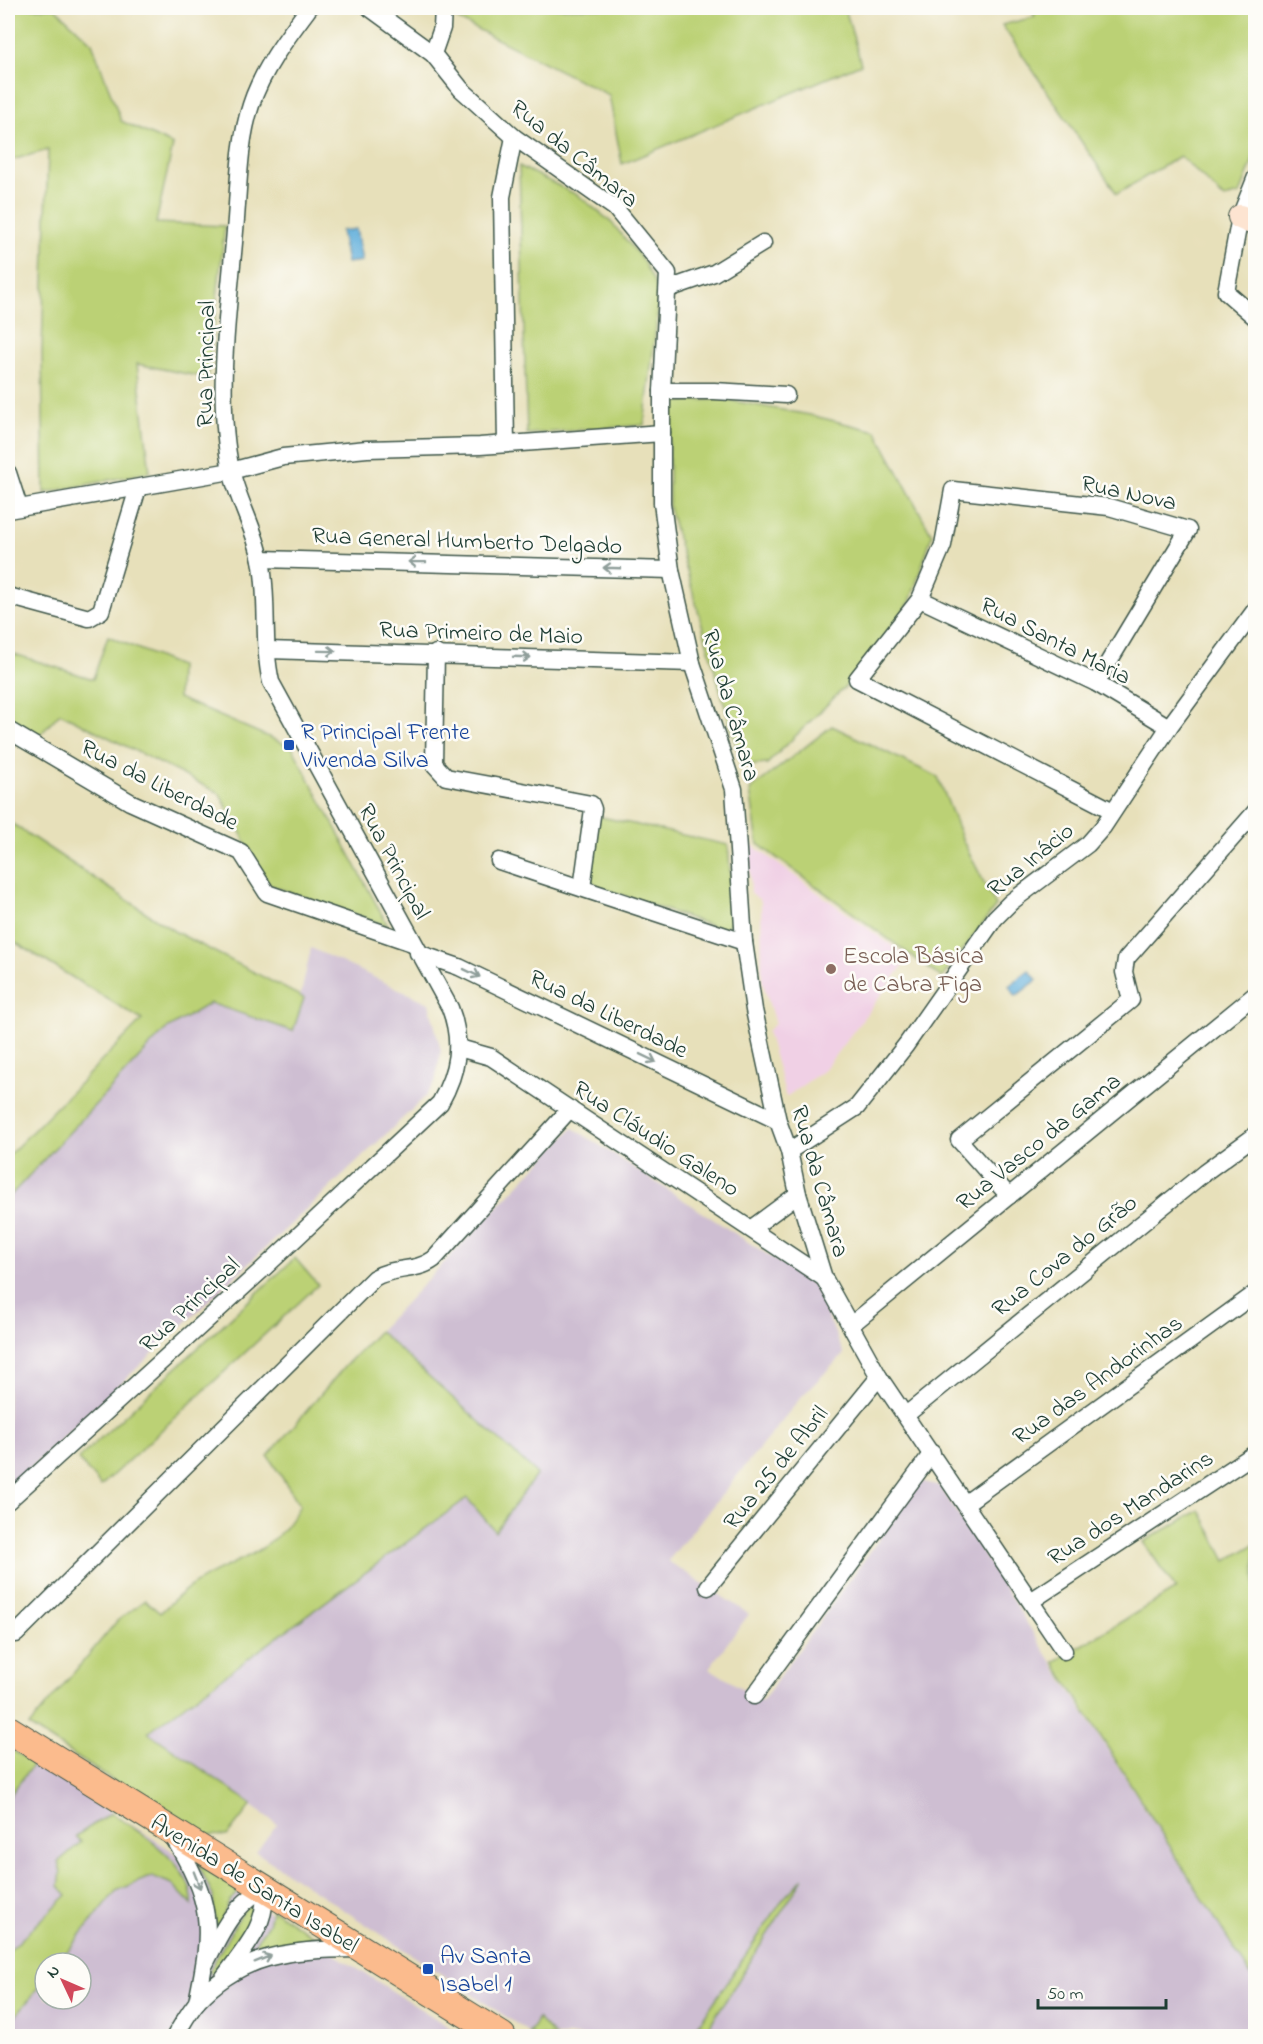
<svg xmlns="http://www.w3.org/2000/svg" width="1263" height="2044" font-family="'Indie Flower',sans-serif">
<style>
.built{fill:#f0d0e5}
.industrial{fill:#cebed2;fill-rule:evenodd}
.green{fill:#bbd175;stroke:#6d8754;stroke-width:1.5}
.water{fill:#64b0dc;stroke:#427688;stroke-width:1.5}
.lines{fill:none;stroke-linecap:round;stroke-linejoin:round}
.street-casing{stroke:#3d5548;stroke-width:19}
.secondary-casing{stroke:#3d5548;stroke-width:26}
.primary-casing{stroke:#3d5548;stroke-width:29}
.street{stroke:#fff;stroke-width:16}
.secondary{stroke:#fde4d1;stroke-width:24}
.primary{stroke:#fbbb8d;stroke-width:27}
.oneway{stroke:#8f9e9a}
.transit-dot{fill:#1a4fb4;stroke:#fdfcf7;stroke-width:2}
.education-dot{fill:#8d6e63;stroke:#fdfcf7;stroke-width:2}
.labels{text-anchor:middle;stroke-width:5;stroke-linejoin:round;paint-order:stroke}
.street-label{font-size:24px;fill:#1f3d34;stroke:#fdfcf7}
.transit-label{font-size:24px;fill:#164399;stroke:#fdfcf7;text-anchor:start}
.education-label{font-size:24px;fill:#785e54;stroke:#fdfcf7;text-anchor:start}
</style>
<rect width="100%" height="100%" fill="#fdfcf7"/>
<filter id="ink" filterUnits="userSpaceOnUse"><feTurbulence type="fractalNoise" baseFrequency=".0167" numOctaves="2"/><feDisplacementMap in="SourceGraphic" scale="12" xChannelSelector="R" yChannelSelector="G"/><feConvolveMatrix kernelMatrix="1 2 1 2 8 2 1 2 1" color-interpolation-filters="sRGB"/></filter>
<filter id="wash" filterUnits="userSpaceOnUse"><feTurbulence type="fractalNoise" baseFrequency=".008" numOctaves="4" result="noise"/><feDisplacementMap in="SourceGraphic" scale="24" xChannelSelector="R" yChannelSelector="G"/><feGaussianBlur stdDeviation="1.35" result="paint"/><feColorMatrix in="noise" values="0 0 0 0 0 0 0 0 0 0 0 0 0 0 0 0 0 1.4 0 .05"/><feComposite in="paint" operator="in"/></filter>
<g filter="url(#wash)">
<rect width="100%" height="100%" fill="#e7e0ba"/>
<!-- built -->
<polygon class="built" points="749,843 909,958 824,1070 786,1097 767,1031 775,1024 762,980 761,901 751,893"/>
<!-- industrial -->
<g class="industrial">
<polygon points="311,948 429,1003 441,1051 435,1082 425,1097 338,1180 8,1489 8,1156 142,1020 210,1003 293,1031"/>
<polygon points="573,1128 814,1285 844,1354 802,1396 668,1561 749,1614 709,1668 762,1701 921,1481 940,1486 1255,1982 1255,2036 535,2036 256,1852 277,1824 148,1733 467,1498 495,1530 536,1475 345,1366"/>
<path d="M 8,1748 L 34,1763 L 463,2036 L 8,2036 ZM 45,1963 L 81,1963 L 81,1999 L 45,1999 Z"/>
</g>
<!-- green -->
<g class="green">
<polygon points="8,8 55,8 92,43 121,121 173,145 156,223 225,226 208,378 137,364 150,472 44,493 42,350 48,150 8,161"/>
<polygon points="452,8 845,8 861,64 622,164 609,95 451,16"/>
<polygon points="1031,8 1255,8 1255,155 1240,194 1224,198 1180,156 1117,194 1002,25 1035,17"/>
<polygon points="519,166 579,196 611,222 642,259 660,294 644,425 527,434"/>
<polygon points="722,399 810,415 876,431 932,535 910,602 847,685 767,764 742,766 669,508 669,402"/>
<polygon points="108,636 179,666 178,698 292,747 388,926 269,885 219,793 60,713 39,736 8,719 8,652 93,679"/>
<polygon points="832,726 938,777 963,841 996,906 942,978 758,844 750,790"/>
<polygon points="597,816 728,845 734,918 724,930 599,887 590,879"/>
<polygon points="8,821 174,931 304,998 293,1031 210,1003 165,1030 8,1198 8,1156 142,1020 8,938"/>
<polygon points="295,1258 318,1285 101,1486 78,1459"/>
<path d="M 379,1331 L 537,1474 L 495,1531 L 467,1498 L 148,1732 L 252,1804 L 227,1836 L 208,1835 L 129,1791 L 29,1726 L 117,1621 L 145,1600 L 160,1613 C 170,1604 180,1593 191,1586 C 234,1556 271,1560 300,1505 L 268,1456 L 345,1366 Z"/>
<polygon points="1200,1510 1226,1561 1255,1544 1255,1982 1054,1662 1176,1589 1143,1542"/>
<polygon points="8,1748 34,1763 8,1798"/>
<path d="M 111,1813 C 139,1831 195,1866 192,1905 L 172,1884 L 152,1876 L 116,1891 L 58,1963 L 45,1963 L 45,1980 L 13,2019 L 21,2036 L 8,2036 L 8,1952 L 67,1895 L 59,1886 L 61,1872 L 58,1862 L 81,1842 L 76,1836 Z"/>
<polygon points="198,1864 240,1890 229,1902 219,1926 215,1922 213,1896"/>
<polygon points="803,1878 703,2036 691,2036 784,1898"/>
<polygon points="256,1901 259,1913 221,1971 213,1975 209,1971 244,1909"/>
<polygon points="272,1909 322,1942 264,1950 244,1959 268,1924"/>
<polygon points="538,2019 555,2036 535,2036 529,2033"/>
</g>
<!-- water -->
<g class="water">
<polygon points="356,229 362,261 347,263 341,231"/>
<polygon points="1029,970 1037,980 1016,996 1009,986"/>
</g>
</g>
<g filter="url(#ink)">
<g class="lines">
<defs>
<g id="street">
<polyline points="370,8 433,54 461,89 514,137 615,208 668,273 662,391 662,503 671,570 692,663 734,789 744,942 754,1010 778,1121 789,1151 798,1194 824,1278 879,1377 1064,1651"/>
<polyline points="433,54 442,28 443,8"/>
<polyline points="1256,177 1240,217 1226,292 1256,318"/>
<polyline points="668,289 714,273 763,243"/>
<polyline points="662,391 714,391 786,395"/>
<polyline points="506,444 502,197 514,137"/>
<polyline points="8,473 19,507"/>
<polyline points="8,510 231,471 283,457 367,449 480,446 662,433"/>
<polyline points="261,559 671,570"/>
<polyline points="8,596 89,618 101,611 138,488"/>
<polyline points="920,599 1096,683 1169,727"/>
<polyline points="268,650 692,663"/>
<polyline points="436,653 434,764 446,777 591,804 593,809 582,888"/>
<polyline points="1096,683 1188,530 1109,507 953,490 943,545 920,599 857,679 1113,811"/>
<polyline points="8,730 130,802 241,852 267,893 412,943"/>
<polyline points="499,861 744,942"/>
<polyline points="418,953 459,967 778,1121"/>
<polyline points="459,1048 491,1057 824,1278"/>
<polyline points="789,1151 857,1107 906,1045 995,918 1011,902 1088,844 1103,827 1169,727 1256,609"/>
<polyline points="1009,1196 959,1140 1131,1000 1124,972 1126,959 1256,811"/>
<polyline points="752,1228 798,1194"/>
<polyline points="851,1325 1256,994"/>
<polyline points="906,1415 1204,1173 1256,1135"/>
<path d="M 8,1501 L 264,1268 L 440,1103 C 458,1071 463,1042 450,1008 L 271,682 C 262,643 269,600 261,560 C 255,529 238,501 231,470 C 215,397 229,305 235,231 C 239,189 238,144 251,105 C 262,70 288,36 309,8"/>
<polyline points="966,1503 1256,1293"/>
<polyline points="708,1587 879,1377"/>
<polyline points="1031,1601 1256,1453"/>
<path d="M 8,1626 L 16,1634 L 374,1278 C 393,1266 415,1273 434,1259 L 570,1109"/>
<polyline points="754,1696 932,1453"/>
<path d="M 172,1835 C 213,1904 213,1925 197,2002"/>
<path d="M 205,1964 C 222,1931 231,1908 264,1888 C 269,1924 244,1949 224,1977"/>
<path d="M 175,2036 C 182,2025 189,2011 198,2001 C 242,1953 295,1949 357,1949"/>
</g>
<polyline id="secondary" points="1240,217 1256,224"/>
<polyline id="primary" points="8,1729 502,2036"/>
</defs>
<!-- street casing -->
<use href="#street" class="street-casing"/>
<!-- secondary casing -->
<use href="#secondary" class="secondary-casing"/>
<!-- primary casing -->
<use href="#primary" class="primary-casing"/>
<!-- street -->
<use href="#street" class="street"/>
<!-- secondary -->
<use href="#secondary" class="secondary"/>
<!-- primary -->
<use href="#primary" class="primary"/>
</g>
<!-- one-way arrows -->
<defs><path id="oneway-shaft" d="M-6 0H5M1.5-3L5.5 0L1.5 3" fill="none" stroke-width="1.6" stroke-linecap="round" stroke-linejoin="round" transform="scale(1.5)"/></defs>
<g class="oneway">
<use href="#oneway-shaft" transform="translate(417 562) rotate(-179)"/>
<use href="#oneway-shaft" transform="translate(612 568) rotate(-178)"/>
<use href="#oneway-shaft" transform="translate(327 651) rotate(1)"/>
<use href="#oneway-shaft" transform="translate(522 657) rotate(2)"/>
<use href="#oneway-shaft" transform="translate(472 973) rotate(26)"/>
<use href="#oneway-shaft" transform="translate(648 1058) rotate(26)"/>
<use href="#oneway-shaft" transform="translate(197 1880) rotate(69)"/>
<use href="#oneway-shaft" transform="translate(263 1959) rotate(-22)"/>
</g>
</g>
<!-- markers -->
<g class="transit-dot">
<rect x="283" y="739" width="12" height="12" rx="3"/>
<rect x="422" y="1963" width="12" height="12" rx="3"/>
</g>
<circle class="education-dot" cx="831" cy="969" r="6"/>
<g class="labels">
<!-- street labels -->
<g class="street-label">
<text transform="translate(575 153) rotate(39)" y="8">Rua da Câmara</text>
<text transform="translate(205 364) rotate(-89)" y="8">Rua Principal</text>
<text transform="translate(1129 492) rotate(12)" y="8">Rua Nova</text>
<text transform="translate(467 540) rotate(2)" y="8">Rua General Humberto Delgado</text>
<text transform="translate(481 632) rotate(2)" y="8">Rua Primeiro de Maio</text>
<text transform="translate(1056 640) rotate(27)" y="8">Rua Santa Maria</text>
<text transform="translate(732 705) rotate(74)" y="8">Rua da Câmara</text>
<text transform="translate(160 784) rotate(27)" y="8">Rua da Liberdade</text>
<text transform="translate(1030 859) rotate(-39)" y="8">Rua Inácio</text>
<text transform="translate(395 861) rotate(62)" y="8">Rua Principal</text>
<text transform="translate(609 1013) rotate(26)" y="8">Rua da Liberdade</text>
<text transform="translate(657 1138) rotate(33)" y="8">Rua Cláudio Galeno</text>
<text transform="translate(1038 1141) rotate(-39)" y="8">Rua Vasco da Gama</text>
<text transform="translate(821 1181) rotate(74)" y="8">Rua da Câmara</text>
<text transform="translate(1064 1255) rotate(-39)" y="8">Rua Cova do Grão</text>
<text transform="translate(189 1304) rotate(-43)" y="8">Rua Principal</text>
<text transform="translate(1097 1379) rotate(-36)" y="8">Rua das Andorinhas</text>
<text transform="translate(775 1467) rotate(-51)" y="8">Rua 25 de Abril</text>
<text transform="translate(1130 1507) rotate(-33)" y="8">Rua dos Mandarins</text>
<text transform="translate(255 1883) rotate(32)" y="8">Avenida de Santa Isabel</text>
</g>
<!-- transit labels -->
<g class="transit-label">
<text x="301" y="739">R Principal Frente<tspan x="301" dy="28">Vivenda Silva</tspan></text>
<text x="440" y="1963">Av Santa<tspan x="440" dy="28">Isabel 1</tspan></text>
</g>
<!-- education labels -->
<g class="education-label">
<text x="843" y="963">Escola Básica<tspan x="843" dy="28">de Cabra Figa</tspan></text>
</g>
</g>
<!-- margin -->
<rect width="1263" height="2044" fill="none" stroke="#fdfcf7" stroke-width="30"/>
<!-- north arrow -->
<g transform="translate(63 1981) rotate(314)"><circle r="28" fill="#fdfcf7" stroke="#a4b0a9" stroke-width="1.5"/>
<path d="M0-4.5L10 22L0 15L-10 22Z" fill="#d1495b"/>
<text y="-9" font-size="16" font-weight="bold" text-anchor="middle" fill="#1f3d34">N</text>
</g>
<!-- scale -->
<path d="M1038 1999v9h128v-9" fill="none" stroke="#1f3d34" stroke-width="3"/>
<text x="1047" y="1999" font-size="18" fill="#1f3d34" stroke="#fdfcf7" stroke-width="4.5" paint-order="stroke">50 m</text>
</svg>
